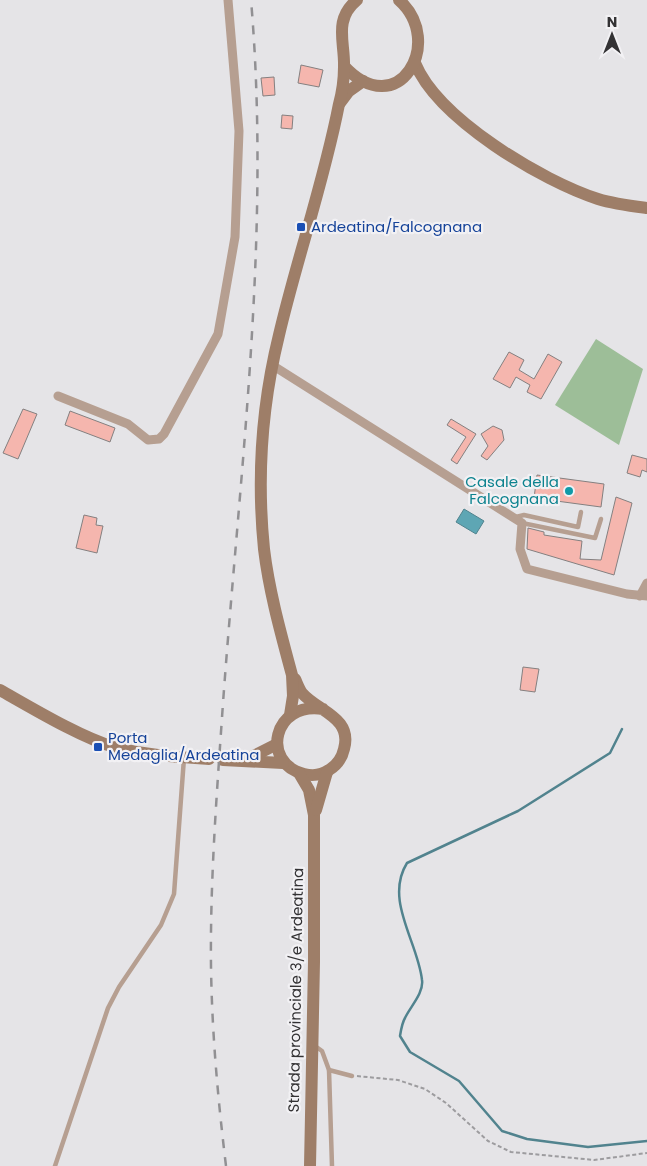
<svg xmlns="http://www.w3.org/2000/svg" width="647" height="1166" font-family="Poppins,sans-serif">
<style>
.green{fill:#9dbe98}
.water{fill:#5ea6b4;stroke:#51838e}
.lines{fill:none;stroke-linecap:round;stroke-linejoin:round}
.stream{stroke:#51838e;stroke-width:2.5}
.building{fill:#f5b6ae;stroke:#848080}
.path{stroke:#9d9c9f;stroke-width:2;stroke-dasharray:4 2.5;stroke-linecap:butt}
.lane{stroke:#b69f91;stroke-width:4.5}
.street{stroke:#b69f91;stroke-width:9}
.secondary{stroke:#9e7e68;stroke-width:12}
.rail{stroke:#919093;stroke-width:2.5;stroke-dasharray:9 9;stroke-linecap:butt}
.transit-dot{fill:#1a4fb4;stroke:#f2f1f4;stroke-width:2}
.culture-dot{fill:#0f9aa8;stroke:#f2f1f4;stroke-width:2}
.labels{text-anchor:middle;stroke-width:4.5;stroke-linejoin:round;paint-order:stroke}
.transit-label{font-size:15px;fill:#164399;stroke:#f2f1f4;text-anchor:start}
.culture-label{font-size:15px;fill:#0d838f;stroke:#f2f1f4;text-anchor:end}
.street-label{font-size:15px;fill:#333234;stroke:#f2f1f4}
</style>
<rect width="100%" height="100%" fill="#e5e4e7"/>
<!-- green -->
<polygon class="green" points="596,339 643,369 619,445 555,405"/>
<!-- water -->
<polygon class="water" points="464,509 484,521 476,534 456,522"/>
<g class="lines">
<!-- stream -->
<path class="stream" d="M 622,729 L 610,753 L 518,811 L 407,863 C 384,900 418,942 422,980 C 424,993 410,1007 405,1018 C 402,1023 401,1030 400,1036 L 410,1052 L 459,1081 L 502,1131 L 527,1139 L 588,1147 L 647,1141"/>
</g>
<!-- building -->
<g class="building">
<polygon points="301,65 323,70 319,87 298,83"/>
<polygon points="274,77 275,95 263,96 261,78"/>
<polygon points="282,115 293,116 292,129 281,128"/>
<polygon points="509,352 524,360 519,370 534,379 548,354 562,362 541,399 527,392 530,385 516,377 510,388 493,379"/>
<polygon points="23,409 37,414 18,459 3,453"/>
<polygon points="70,411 115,428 110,442 65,425"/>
<polygon points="451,419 476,434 457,464 451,460 466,437 447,425"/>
<polygon points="493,426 502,430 504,440 487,460 481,456 488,446 481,434"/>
<polygon points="632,455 647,459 647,472 642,470 640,477 627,473"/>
<polygon points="537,475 604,484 601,507 534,498"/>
<polygon points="616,497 632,503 614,575 527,549 528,528 544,532 544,535 582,541 580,559 601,560"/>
<polygon points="84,515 97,518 96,525 103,526 97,553 76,548"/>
<polygon points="523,667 539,669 535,692 520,690"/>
</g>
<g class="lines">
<!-- path -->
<polyline class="path" points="357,1076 398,1080 425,1089 446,1103 488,1141 511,1152 594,1160 647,1153"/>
<!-- lane -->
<g class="lane">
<polyline points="516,517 524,515 578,527 581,512"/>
<polyline points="522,523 595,538 601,519"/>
<polyline points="315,1046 322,1051 329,1070 332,1166"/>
<polyline points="329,1070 352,1076"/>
<polyline points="55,1166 108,1008 119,987 161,925 174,894 184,758"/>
</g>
<!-- street -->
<g class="street">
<polyline points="272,365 522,523 520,549 527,569 627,594 647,596"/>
<polyline points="58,396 128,424 148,440 159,439 164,434 218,334 235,237 239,131 228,0"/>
<polyline points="640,596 647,583"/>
</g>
<!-- secondary -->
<g class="secondary">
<path d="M 415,63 C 438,119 542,181 598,199 C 614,204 631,206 647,208"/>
<path d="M 344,66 C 398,124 446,42 399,0"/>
<polyline points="340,103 349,91 363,81"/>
<path d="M 295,679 C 297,683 299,689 302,693 C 317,711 353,717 344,749 C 342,758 337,765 329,770 C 322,775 312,776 304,774 C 260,763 273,701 323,709"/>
<path d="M 0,690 C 32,708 80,737 114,747 C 144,755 178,757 209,759"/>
<path d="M 290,715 L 293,696 L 292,675 C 281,634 269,591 264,549 C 257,479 262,404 279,335 C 297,258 324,182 339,104 C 342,93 344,79 344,67 C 345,42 333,20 357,0"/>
<polyline points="223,760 283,763"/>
<polyline points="246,760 277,744"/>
<polyline points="299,773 309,790 314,815 314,962 310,1166"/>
<polyline points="316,810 327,772"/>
</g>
<!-- rail -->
<path class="rail" d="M 226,1166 C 218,1100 212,1034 211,967 C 210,879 217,791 223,703 C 240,469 271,234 251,0"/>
</g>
<!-- markers -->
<g class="transit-dot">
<rect x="296" y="222" width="10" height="10" rx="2.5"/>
<rect x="93" y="742" width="10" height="10" rx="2.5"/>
</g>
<circle class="culture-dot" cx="569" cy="491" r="5"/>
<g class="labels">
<!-- transit labels -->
<g class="transit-label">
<text x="311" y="232">Ardeatina/Falcognana</text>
<text x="108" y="743">Porta<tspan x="108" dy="17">Medaglia/Ardeatina</tspan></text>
</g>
<!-- culture labels -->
<g class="culture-label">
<text x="559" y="487">Casale della<tspan x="559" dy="17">Falcognana</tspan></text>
</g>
<!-- street labels -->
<g class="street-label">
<text transform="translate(296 990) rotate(-89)" y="5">Strada provinciale 3/e Ardeatina</text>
</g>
</g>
<!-- north arrow -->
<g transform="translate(612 35)" stroke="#f2f1f4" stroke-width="4" paint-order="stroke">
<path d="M0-4L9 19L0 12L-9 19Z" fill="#333234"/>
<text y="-8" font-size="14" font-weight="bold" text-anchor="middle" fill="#333234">N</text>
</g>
</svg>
